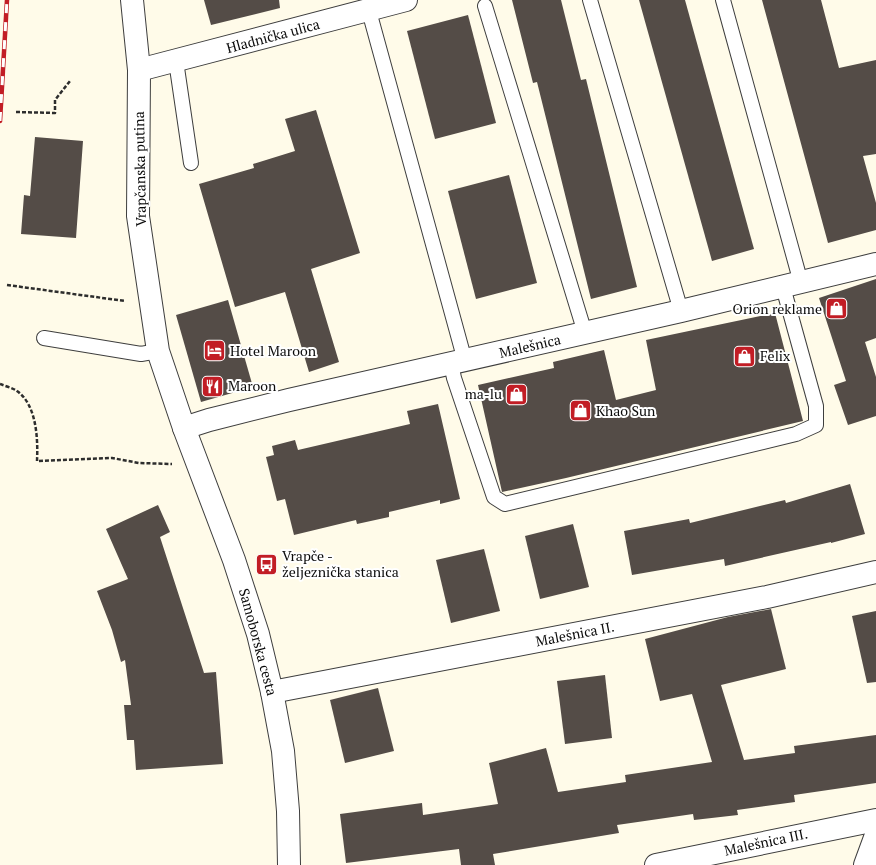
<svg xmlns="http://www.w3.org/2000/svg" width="876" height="865" font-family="'PT Serif',serif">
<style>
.building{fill:#544c47}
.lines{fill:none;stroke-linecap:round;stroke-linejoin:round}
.service-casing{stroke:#3e3e3e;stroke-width:16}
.minor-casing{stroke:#3e3e3e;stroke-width:24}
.tertiary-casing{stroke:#3e3e3e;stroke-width:24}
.path{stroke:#2d2d2d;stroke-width:2.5;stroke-dasharray:4 2;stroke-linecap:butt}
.service{stroke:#fff;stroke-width:14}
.minor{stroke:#fff;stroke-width:22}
.tertiary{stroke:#fff;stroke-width:22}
.rail-casing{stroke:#c21d25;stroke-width:4.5}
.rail{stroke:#fff;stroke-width:3;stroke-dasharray:9;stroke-linecap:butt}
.labels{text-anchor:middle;stroke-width:4;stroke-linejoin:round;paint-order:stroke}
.street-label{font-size:14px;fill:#0b0b0b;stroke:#fff}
.poi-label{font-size:14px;fill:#0b0b0b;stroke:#fff;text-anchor:start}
</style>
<rect width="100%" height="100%" fill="#fffbe9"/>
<!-- building -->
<g class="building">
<polygon points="204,0 279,0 280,8 211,25"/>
<polygon points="512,0 561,0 581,80 586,79 637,287 591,299 537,82 533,83"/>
<polygon points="639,0 685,0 754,249 712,261"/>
<polygon points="762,0 821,0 839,68 876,60 876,154 863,156 876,203 876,230 828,243"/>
<polygon points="468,15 496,123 435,139 407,31"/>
<polygon points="316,110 360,253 311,269 339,362 309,372 285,292 235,307 199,184 254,168 253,164 295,151 285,119"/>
<polygon points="35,137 83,141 76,238 21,234 24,195 30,196"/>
<polygon points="509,175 537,283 476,299 448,191"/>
<polygon points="876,279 876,338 865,342 876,377 876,416 848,425 834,385 846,381 819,298"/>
<polygon points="228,300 253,387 201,402 176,315"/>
<polygon points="775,313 803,421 566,478 502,492 478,385 554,368 553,362 604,350 616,400 656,390 646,340"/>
<polygon points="438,404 460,499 440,504 440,500 389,512 389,517 357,524 356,520 294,535 285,499 277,501 266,457 274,455 272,446 295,440 298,450 410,424 407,411"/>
<polygon points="850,484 865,534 831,543 831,542 725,566 724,559 632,575 624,531 689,519 690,523 785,500 786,503"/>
<polygon points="158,505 170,532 160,537 204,673 216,672 223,764 136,770 134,740 127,740 124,705 131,705 125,660 121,662 112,630 97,591 128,579 106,529"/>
<polygon points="573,524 589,587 540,599 525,536"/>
<polygon points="484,549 500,611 451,623 436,560"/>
<polygon points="771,609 786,669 721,685 744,760 795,753 794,746 876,735 876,783 794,795 795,802 737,810 738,815 694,820 693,814 617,825 619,833 493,854 495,865 461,865 459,849 346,863 340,814 422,803 423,815 498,804 489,763 546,748 558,792 626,782 625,775 712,762 692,694 660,701 645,639 728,617"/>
<polygon points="876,611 876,682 867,683 852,616"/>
<polygon points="605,675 612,738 565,744 557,681"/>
<polygon points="378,688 394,751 345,763 330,700"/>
</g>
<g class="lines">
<defs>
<g id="service">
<polyline points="590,0 681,311"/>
<polyline points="723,0 801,283"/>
<polyline points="485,6 585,333"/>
<polyline points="369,11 465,361"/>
<polyline points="176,61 191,163"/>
<polyline points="44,338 141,354 158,351"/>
<polyline points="451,364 454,378 494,497 505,504 796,434 816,425 816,406 783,287"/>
</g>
<g id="minor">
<polyline points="139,70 406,0"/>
<polyline points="272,692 767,597 876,572"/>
<polyline points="656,865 876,820"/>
<polyline points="865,865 876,835"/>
</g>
<g id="tertiary">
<polyline points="132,0 139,70 138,216 158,351 184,428 234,560 258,634 272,692 283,751 288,811 289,865"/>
<polyline points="184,428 209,420 289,400 681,311 876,264"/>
</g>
</defs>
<!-- service casing -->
<use href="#service" class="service-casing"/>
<!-- minor casing -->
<use href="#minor" class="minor-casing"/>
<!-- tertiary casing -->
<use href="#tertiary" class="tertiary-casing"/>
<!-- path -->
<g class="path">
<polyline points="16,112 55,113 55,100 70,81"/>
<polyline points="7,285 125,301"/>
<path d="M 0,384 C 5,386 13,388 17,391 C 37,405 38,440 37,461 L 112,458 L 139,463 L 172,464"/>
</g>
<!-- service -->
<use href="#service" class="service"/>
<!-- minor -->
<use href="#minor" class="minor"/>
<!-- tertiary -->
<use href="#tertiary" class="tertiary"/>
<defs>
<polyline id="rail" points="0,121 7,0"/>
</defs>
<!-- rail casing -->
<use href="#rail" class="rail-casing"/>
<!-- rail -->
<use href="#rail" class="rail"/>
</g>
<!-- icons -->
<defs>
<symbol id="shop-square" viewBox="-11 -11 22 22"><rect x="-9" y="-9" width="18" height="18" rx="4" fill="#c21d25" stroke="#fff"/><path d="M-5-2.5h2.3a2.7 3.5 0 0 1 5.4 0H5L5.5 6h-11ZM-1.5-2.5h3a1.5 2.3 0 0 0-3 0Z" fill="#fff"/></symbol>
<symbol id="hotel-square" viewBox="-11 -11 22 22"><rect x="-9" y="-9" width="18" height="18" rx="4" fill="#c21d25" stroke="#fff"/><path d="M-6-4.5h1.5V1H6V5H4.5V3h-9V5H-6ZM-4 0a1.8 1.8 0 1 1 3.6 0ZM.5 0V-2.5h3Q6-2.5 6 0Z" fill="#fff"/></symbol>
<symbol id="restaurant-square" viewBox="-11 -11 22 22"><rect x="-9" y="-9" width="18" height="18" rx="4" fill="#c21d25" stroke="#fff"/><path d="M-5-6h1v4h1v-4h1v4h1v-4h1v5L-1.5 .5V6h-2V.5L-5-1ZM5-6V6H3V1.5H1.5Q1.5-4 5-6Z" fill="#fff"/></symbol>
<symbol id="bus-square" viewBox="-11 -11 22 22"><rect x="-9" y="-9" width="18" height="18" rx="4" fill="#c21d25" stroke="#fff"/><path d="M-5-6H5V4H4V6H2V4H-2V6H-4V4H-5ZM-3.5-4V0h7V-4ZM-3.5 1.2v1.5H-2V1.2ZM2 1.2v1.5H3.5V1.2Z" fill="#fff"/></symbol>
</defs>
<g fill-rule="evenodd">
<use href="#shop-square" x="824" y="296" width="25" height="25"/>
<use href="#hotel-square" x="202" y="338" width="25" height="25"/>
<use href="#shop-square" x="732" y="344" width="25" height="25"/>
<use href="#restaurant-square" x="200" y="374" width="25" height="25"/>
<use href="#shop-square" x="504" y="382" width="25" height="25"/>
<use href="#shop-square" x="568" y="398" width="25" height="25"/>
<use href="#bus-square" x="254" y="552" width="25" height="25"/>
</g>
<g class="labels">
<!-- street labels -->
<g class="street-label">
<text transform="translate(273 36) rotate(-15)" y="5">Hladnička ulica</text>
<text transform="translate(140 169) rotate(-91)" y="5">Vrapčanska putina</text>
<text transform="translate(530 346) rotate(-13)" y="5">Malešnica</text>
<text transform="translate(575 634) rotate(-11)" y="5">Malešnica II.</text>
<text transform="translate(258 642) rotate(75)" y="5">Samoborska cesta</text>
<text transform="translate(766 842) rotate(-12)" y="5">Malešnica III.</text>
</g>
<!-- poi labels -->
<g class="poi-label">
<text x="822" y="314" text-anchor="end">Orion reklame</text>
<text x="230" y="356">Hotel Maroon</text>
<text x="760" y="361">Felix</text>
<text x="228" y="391">Maroon</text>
<text x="502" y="399" text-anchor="end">ma-lu</text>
<text x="596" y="416">Khao Sun</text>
<text x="282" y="561">Vrapče -<tspan x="282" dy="16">željeznička stanica</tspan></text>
</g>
</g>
</svg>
